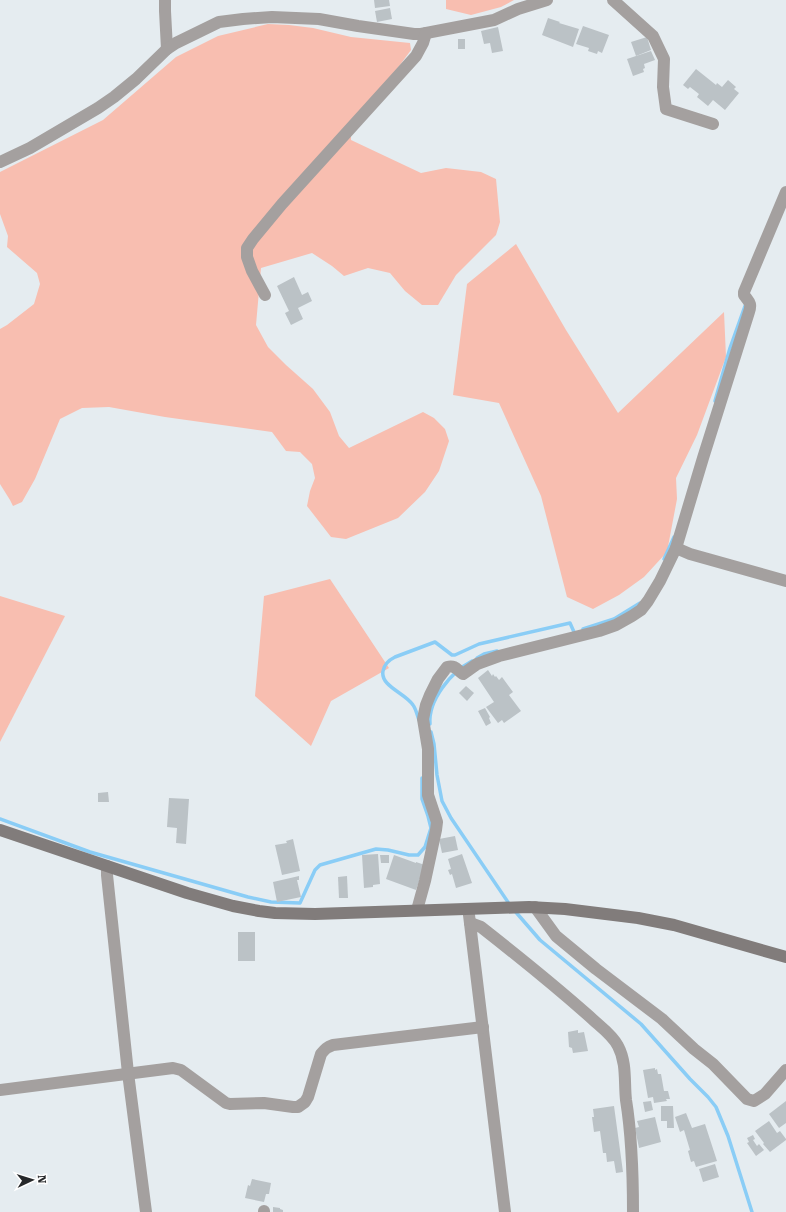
<svg xmlns="http://www.w3.org/2000/svg" width="786" height="1212" font-family="'Roboto Serif',serif">
<style>
.green{fill:#f8beb0}
.lines{fill:none;stroke-linecap:round;stroke-linejoin:round}
.stream{stroke:#8acdf6;stroke-width:3.5}
.building{fill:#bbc2c6}
.street{stroke:#a4a09f;stroke-width:12}
.secondary{stroke:#817c7b;stroke-width:12}
</style>
<rect width="100%" height="100%" fill="#e5ecf0"/>
<!-- green -->
<g class="green">
<polygon points="446,0 514,0 501,7 471,15 446,9"/>
<polygon points="268,24 289,25 313,28 351,37 410,43 411,50 351,131 351,140 421,173 446,168 481,172 496,179 500,222 496,235 456,275 438,305 422,305 405,291 390,273 368,268 344,276 332,266 312,253 261,268 256,325 268,347 286,365 313,389 330,412 339,436 349,448 423,412 434,418 445,429 449,441 439,471 425,492 398,518 346,539 331,537 307,506 310,491 315,478 312,464 300,452 286,451 272,432 165,417 109,407 82,408 60,419 35,479 22,502 13,506 10,500 0,484 0,329 7,325 34,304 40,284 37,273 7,247 8,236 0,214 0,172 103,120 176,57 218,36"/>
<polygon points="516,244 566,330 618,413 724,312 726,357 697,435 676,478 677,499 667,552 644,577 619,595 593,609 567,597 541,496 499,403 453,395 467,284"/>
<polygon points="330,579 389,668 331,701 311,746 255,696 264,596"/>
<polygon points="0,596 65,616 0,742"/>
</g>
<g class="lines">
<!-- stream -->
<g class="stream">
<polyline points="715,401 730,348 745,306"/>
<polyline points="664,559 674,537"/>
<polyline points="583,629 614,619 640,603"/>
<polyline points="477,658 484,654 497,651"/>
<path d="M 419,720 C 417,715 416,709 413,705 C 405,693 380,686 383,671 C 384,665 389,660 395,657 L 435,642 L 452,655 L 455,655 L 479,644 L 570,623 L 574,632"/>
<path d="M 430,724 C 428,700 451,672 472,661"/>
<polyline points="431,732 434,744 437,775 442,801 451,818 510,905"/>
<polyline points="0,819 90,852 248,897 271,902 300,903 315,870 320,865 376,849 388,850 409,855 418,855 425,847 431,828 428,816 422,799 422,778"/>
<polyline points="514,910 540,940 641,1024 690,1079 708,1097 716,1107 728,1136 752,1212"/>
</g>
</g>
<!-- building -->
<g class="building">
<polygon points="374,0 389,0 390,6 375,8"/>
<polygon points="390,8 392,19 377,22 375,11"/>
<polygon points="548,18 560,22 559,23 579,29 573,47 542,35"/>
<polygon points="583,26 609,35 602,53 598,51 597,54 588,51 589,48 576,44"/>
<polygon points="498,27 503,51 492,53 490,43 484,44 481,31"/>
<polygon points="647,37 651,50 636,56 631,42"/>
<rect x="458" y="39" width="7" height="10"/>
<polygon points="651,51 655,60 644,64 645,68 643,69 644,72 633,76 627,59"/>
<polygon points="696,69 716,85 717,83 722,87 728,80 736,87 734,89 739,93 725,110 713,100 708,106 697,97 699,94 690,87 688,89 683,85"/>
<polygon points="294,277 302,295 308,292 312,301 298,308 303,319 291,325 285,313 289,311 277,286"/>
<polygon points="488,670 492,676 493,674 495,677 496,676 499,680 502,677 513,692 509,695 521,711 504,723 502,720 498,723 486,707 494,702 478,678"/>
<polygon points="466,686 474,693 467,701 459,693"/>
<polygon points="485,708 490,717 489,718 491,723 486,726 478,711"/>
<polygon points="108,792 109,802 98,802 98,793"/>
<polygon points="169,798 189,799 186,844 176,843 177,828 167,827"/>
<polygon points="455,836 458,850 442,853 439,839"/>
<polygon points="293,839 300,871 282,875 275,845 287,843 286,841"/>
<polygon points="378,854 380,884 373,885 373,887 364,888 362,855"/>
<polygon points="462,854 472,883 456,888 452,874 450,875 448,870 451,869 448,859"/>
<polygon points="380,855 389,855 389,863 381,863"/>
<polygon points="394,855 416,863 416,862 425,865 416,890 386,879"/>
<polygon points="299,876 299,880 297,880 301,897 277,902 273,882"/>
<polygon points="347,876 348,898 339,898 338,877"/>
<rect x="238" y="932" width="17" height="29"/>
<polygon points="578,1030 578,1033 584,1032 588,1051 573,1053 572,1048 569,1047 568,1032"/>
<polygon points="655,1068 655,1070 657,1069 658,1074 661,1074 664,1091 668,1091 670,1099 666,1099 667,1101 654,1103 653,1097 648,1098 643,1070"/>
<polygon points="651,1101 653,1110 645,1112 643,1102"/>
<polygon points="786,1101 786,1123 779,1128 769,1114"/>
<polygon points="614,1106 623,1172 616,1173 614,1161 607,1162 606,1153 603,1153 600,1131 594,1132 592,1117 594,1117 593,1109"/>
<polygon points="661,1106 673,1106 674,1128 667,1128 667,1121 661,1121"/>
<polygon points="686,1113 692,1128 705,1124 717,1161 696,1167 694,1161 691,1162 688,1151 690,1150 684,1130 680,1132 675,1117"/>
<polygon points="655,1117 661,1142 639,1148 635,1128 639,1127 637,1121"/>
<polygon points="769,1121 777,1133 780,1131 786,1139 786,1140 770,1152 763,1144 764,1143 755,1131"/>
<polygon points="753,1135 755,1139 753,1140 757,1146 759,1144 764,1150 756,1156 747,1143 749,1142 747,1138"/>
<polygon points="715,1164 719,1177 703,1182 699,1169"/>
<polygon points="252,1179 271,1183 269,1194 266,1194 264,1202 245,1198 248,1185 250,1186"/>
<polygon points="273,1207 280,1208 280,1209 283,1210 283,1212 273,1212"/>
</g>
<g class="lines">
<!-- street -->
<g class="street">
<polyline points="165,0 165,11 167,49"/>
<polyline points="613,0 653,36 664,59 663,87 666,109 713,124"/>
<polyline points="0,162 30,148 98,108 114,97 136,79 167,49 176,43 219,22 243,19 272,17 319,19 358,26 414,34 421,34 494,20 518,9 547,0"/>
<polyline points="265,295 252,271 247,257 247,248 253,239 282,204 416,56 423,43 426,33"/>
<polyline points="676,548 690,554 786,581"/>
<polyline points="107,866 107,875 128,1073 146,1212"/>
<polyline points="535,907 556,936 596,969 662,1019 694,1049 713,1064 747,1099 754,1101 765,1094 786,1070"/>
<path d="M 417,910 L 425,881 L 436,830 L 437,822 L 428,795 L 428,749 L 423,719 L 426,705 L 430,695 L 438,679 L 447,667 C 456,665 457,670 463,674 L 477,664 L 499,656 L 599,631 L 616,625 L 632,616 L 641,610 L 648,601 L 660,581 L 676,548 L 703,458 L 749,312 C 752,303 749,302 744,295 L 744,292 L 786,192"/>
<polyline points="469,915 505,1212"/>
<path d="M 470,923 L 481,927 C 518,956 554,985 589,1016 C 598,1025 612,1034 618,1046 C 627,1063 624,1082 626,1100 C 632,1137 633,1175 633,1212"/>
<path d="M 0,1090 L 173,1068 L 181,1070 L 226,1103 L 230,1104 L 264,1103 L 293,1107 L 298,1107 L 305,1102 L 308,1097 L 321,1054 C 325,1049 327,1047 333,1045 L 483,1027"/>
<polyline points="264,1212 264,1211"/>
</g>
<!-- secondary -->
<polyline class="secondary" points="0,830 187,893 233,906 259,911 275,913 315,914 529,907 565,909 638,918 674,925 786,957"/>
</g>
<!-- north arrow -->
<g transform="translate(32 1180) rotate(86)" stroke="#ffffff" stroke-width="3" paint-order="stroke">
<path d="M0-3L7 15L0 10L-7 15Z" fill="#26282a"/>
<text y="-6" font-size="11" font-weight="bold" text-anchor="middle" fill="#26282a">N</text>
</g>
</svg>
